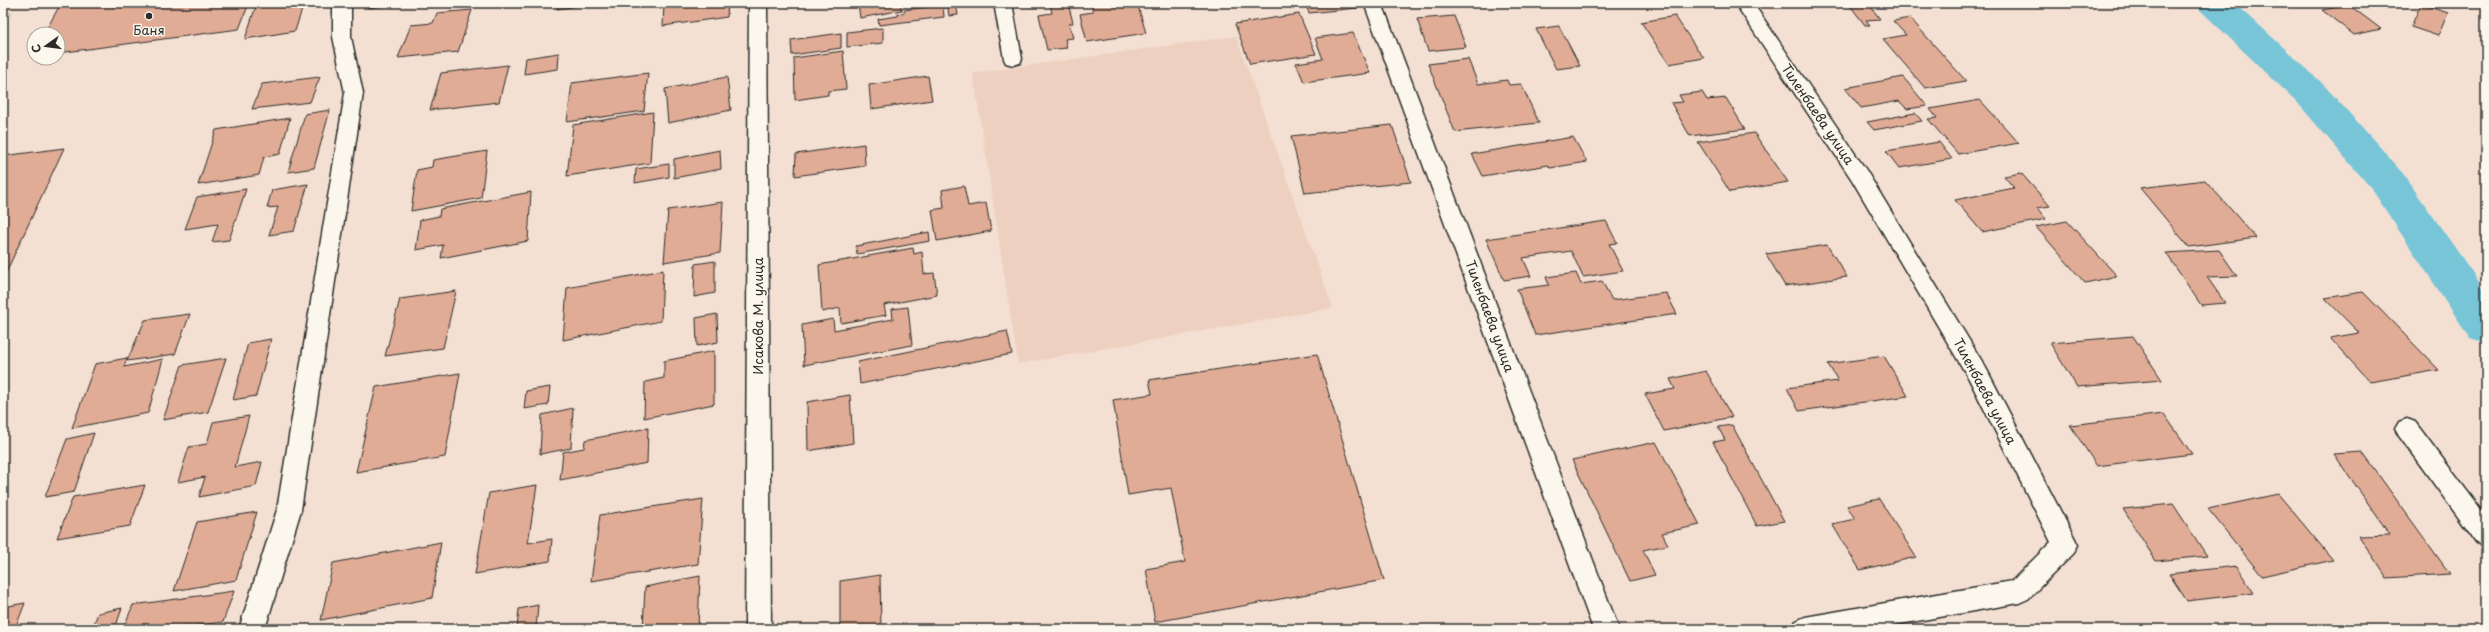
<svg xmlns="http://www.w3.org/2000/svg" width="2489" height="632" font-family="'Playpen Sans',sans-serif">
<style>
.built{fill:#eed0c0}
.lines{fill:none;stroke-linecap:round;stroke-linejoin:round}
.canal{fill:#79c5d8;fill-rule:evenodd}
.building{fill:#e1ac95;stroke:#2b2b2b}
.minor-casing{stroke:#2b2b2b;stroke-width:3}
.path{stroke:#2b2b2b;stroke-width:2;stroke-dasharray:1 2.5;stroke-linecap:butt}
.minor{fill:#fbf7ec;fill-rule:evenodd}
.poi-dot{fill:#2b2b2b;stroke:#fbf7ec;stroke-width:1.5}
.labels{text-anchor:middle;stroke-width:3;stroke-linejoin:round;paint-order:stroke}
.poi-label{font-size:13px;fill:#2b2b2b;stroke:#fbf7ec}
.street-label{font-size:13px;fill:#2b2b2b;stroke:#fbf7ec}
</style>
<rect width="100%" height="100%" fill="#f3e0d2"/>
<filter id="ink" filterUnits="userSpaceOnUse"><feTurbulence type="fractalNoise" baseFrequency=".025" numOctaves="2"/><feDisplacementMap in="SourceGraphic" scale="8" xChannelSelector="R" yChannelSelector="G"/><feConvolveMatrix kernelMatrix="1 2 1 2 8 2 1 2 1" color-interpolation-filters="sRGB"/></filter>
<g filter="url(#ink)">
<!-- built -->
<polygon class="built" points="1236,36 1333,308 1018,364 973,73"/>
<g class="lines">
<!-- canal -->
<polygon class="canal" points="2196,3 2235,3 2322,83 2399,168 2486,292 2486,343 2470,338 2371,188 2296,101 2201,11"/>
</g>
<!-- building -->
<g class="building">
<polygon points="61,3 249,3 239,29 58,53 58,34 44,34"/>
<polygon points="257,3 304,3 295,31 245,39"/>
<polygon points="370,3 407,3 368,8"/>
<polygon points="558,3 578,3 578,6 557,9"/>
<polygon points="664,3 728,3 727,17 663,26"/>
<polygon points="858,3 900,3 902,10 860,18"/>
<polygon points="947,3 956,3 958,15 949,16"/>
<polygon points="1050,3 1072,3 1073,6 1069,7 1073,23 1069,24 1073,38 1065,39 1067,48 1047,50 1039,15 1052,13"/>
<polygon points="1091,3 1137,3 1146,33 1087,42 1080,14 1093,12"/>
<polygon points="1305,3 1355,3 1357,8 1309,13"/>
<polygon points="1848,3 1868,3 1880,19 1866,20 1870,25 1865,25"/>
<polygon points="2421,4 2448,13 2438,36 2411,27"/>
<polygon points="943,5 944,17 879,25 878,19 898,16 898,14 904,13 904,10"/>
<polygon points="2349,5 2381,29 2354,35 2322,10"/>
<polygon points="472,10 458,52 398,58 411,25 433,23 437,13"/>
<polygon points="1299,14 1316,54 1250,64 1235,24"/>
<polygon points="1454,16 1466,47 1428,51 1417,19"/>
<polygon points="1675,16 1697,49 1704,58 1669,64 1641,22"/>
<polygon points="1910,18 1966,81 1925,88 1883,39 1906,35 1893,21"/>
<polygon points="1559,26 1580,66 1556,69 1536,29"/>
<polygon points="883,28 883,43 847,47 847,32"/>
<polygon points="841,33 841,48 792,55 791,40"/>
<polygon points="1353,33 1370,73 1304,82 1296,63 1323,59 1315,38"/>
<polygon points="843,51 846,89 828,91 828,95 795,100 794,58"/>
<polygon points="559,53 558,69 524,74 526,58"/>
<polygon points="1468,59 1478,84 1507,80 1509,85 1521,84 1539,123 1455,132 1428,64"/>
<polygon points="508,65 499,102 430,110 441,73"/>
<polygon points="648,73 644,111 567,122 572,83"/>
<polygon points="928,76 932,100 871,109 869,85"/>
<polygon points="320,77 310,102 252,109 262,84"/>
<polygon points="727,77 731,110 668,123 665,89"/>
<polygon points="1903,77 1927,106 1907,109 1899,101 1861,108 1845,88"/>
<polygon points="1702,92 1707,100 1726,98 1745,129 1690,136 1671,103 1683,102 1679,95"/>
<polygon points="1980,100 2019,143 1958,154 1928,119 1937,118 1930,109"/>
<polygon points="330,110 314,168 288,172 305,114"/>
<polygon points="653,112 650,163 567,176 573,125"/>
<polygon points="1915,113 1922,121 1874,130 1867,122"/>
<polygon points="290,118 280,154 264,157 259,175 198,185 216,130"/>
<polygon points="1392,125 1411,182 1305,193 1291,136"/>
<polygon points="1754,133 1788,182 1730,192 1698,142"/>
<polygon points="1573,137 1587,162 1550,168 1548,165 1483,176 1472,154"/>
<polygon points="1939,142 1952,159 1899,168 1886,151"/>
<polygon points="864,144 865,166 795,176 796,154"/>
<polygon points="64,148 3,279 3,156"/>
<polygon points="720,150 721,169 674,178 674,159"/>
<polygon points="487,151 481,198 411,211 417,170 432,167 433,160"/>
<polygon points="669,164 669,177 635,183 636,169"/>
<polygon points="2021,173 2050,206 2037,208 2046,219 1982,232 1955,200 2014,188 2004,176"/>
<polygon points="2205,180 2256,238 2189,247 2140,188"/>
<polygon points="308,184 294,231 269,235 278,207 267,208 272,190"/>
<polygon points="964,186 968,206 986,203 991,231 937,241 932,210 944,208 942,190"/>
<polygon points="246,189 229,240 212,242 218,224 185,229 197,197"/>
<polygon points="531,192 528,241 441,258 443,245 416,250 420,220 439,216 440,209"/>
<polygon points="723,202 720,253 664,262 668,210"/>
<polygon points="1606,221 1617,243 1609,244 1623,271 1583,277 1571,251 1523,258 1531,276 1504,280 1486,239"/>
<polygon points="2067,221 2117,276 2085,283 2036,227"/>
<polygon points="929,232 930,241 857,254 856,246"/>
<polygon points="1827,245 1847,277 1785,286 1766,254"/>
<polygon points="913,248 914,254 922,252 924,274 934,273 937,295 884,305 886,315 841,323 840,308 822,312 819,265"/>
<polygon points="2219,250 2237,276 2207,277 2225,303 2201,305 2166,253"/>
<polygon points="715,261 715,293 694,297 695,264"/>
<polygon points="663,270 661,321 563,340 567,288"/>
<polygon points="1576,273 1581,284 1602,281 1612,300 1666,293 1677,314 1535,335 1517,289 1549,285 1546,277"/>
<polygon points="456,291 443,348 385,356 400,299"/>
<polygon points="2363,292 2439,370 2370,382 2330,338 2359,333 2325,298"/>
<polygon points="908,307 912,345 804,365 802,325 833,319 834,330 893,319 892,309"/>
<polygon points="190,314 175,354 127,361 145,320"/>
<polygon points="717,314 718,342 697,346 696,318"/>
<polygon points="1007,331 1012,354 860,384 858,362"/>
<polygon points="2133,336 2162,380 2077,387 2050,343"/>
<polygon points="271,339 256,396 233,400 248,343"/>
<polygon points="714,351 714,404 644,418 645,382 664,378 664,361"/>
<polygon points="1317,354 1384,580 1155,622 1146,569 1185,562 1171,488 1128,495 1113,400 1152,394 1149,380"/>
<polygon points="1884,356 1908,396 1799,411 1787,388 1838,381 1828,364"/>
<polygon points="127,358 124,367 163,359 148,413 72,428 95,364"/>
<polygon points="226,358 208,412 163,420 182,365"/>
<polygon points="1706,371 1732,417 1664,431 1645,394 1675,389 1670,379"/>
<polygon points="460,373 445,457 356,472 376,387"/>
<polygon points="550,387 548,405 524,409 526,391"/>
<polygon points="850,395 853,443 808,451 807,402"/>
<polygon points="573,408 571,448 540,454 542,415"/>
<polygon points="2164,414 2192,454 2097,466 2070,425"/>
<polygon points="249,416 235,467 262,462 256,486 199,497 205,477 178,482 189,447 207,444 213,422"/>
<polygon points="1732,425 1784,521 1757,526 1713,442 1725,440 1718,427"/>
<polygon points="648,428 647,463 560,480 563,452 584,448 585,440"/>
<polygon points="94,433 74,492 45,497 67,439"/>
<polygon points="1656,442 1700,525 1662,533 1668,545 1643,550 1655,575 1630,581 1572,460"/>
<polygon points="2362,452 2450,574 2387,578 2359,536 2390,535 2334,454"/>
<polygon points="145,485 130,526 57,538 73,497"/>
<polygon points="537,485 528,543 552,539 550,561 475,574 489,493"/>
<polygon points="2278,494 2284,501 2333,560 2262,576 2208,509"/>
<polygon points="703,499 698,564 591,581 600,515"/>
<polygon points="1879,499 1916,557 1860,570 1832,524 1855,519 1847,506"/>
<polygon points="2173,504 2207,556 2156,561 2123,509"/>
<polygon points="257,512 236,580 174,591 197,522"/>
<polygon points="441,542 432,598 321,620 333,563"/>
<polygon points="2236,566 2254,593 2187,601 2169,574"/>
<polygon points="880,575 881,629 840,629 840,581"/>
<polygon points="700,576 698,629 643,629 645,587"/>
<polygon points="234,591 223,622 169,629 123,629 133,605"/>
<polygon points="25,603 15,629 3,629 3,607"/>
<polygon points="538,605 536,629 517,629 519,609"/>
<polygon points="122,608 115,629 92,629 98,613"/>
</g>
<g class="lines">
<defs>
<g id="minor">
<polygon points="333,3 351,3 351,37 363,93 301,510 265,629 239,629 277,510 345,93 333,37"/>
<polygon points="749,3 767,3 771,629 745,629"/>
<polygon points="994,3 1012,3 1022,59 1020,63 1013,65 1006,63 1004,59"/>
<polygon points="1364,3 1382,3 1619,629 1593,629"/>
<polygon points="1735,3 1753,3 1866,170 1986,368 2074,537 2078,545 2074,553 2028,599 2019,603 1872,629 1792,629 1796,621 1805,617 2012,581 2051,542 1969,379 1852,180"/>
<polygon points="2407,419 2415,422 2486,516 2486,546 2477,543 2399,436 2395,429 2399,422"/>
</g>
</defs>
<!-- minor casing -->
<use href="#minor" class="minor-casing"/>
<!-- path -->
<polyline class="path" points="3,15 13,14"/>
<!-- minor -->
<use href="#minor" class="minor"/>
</g>
</g>
<!-- markers -->
<circle class="poi-dot" cx="149" cy="16" r="4"/>
<g class="labels">
<!-- poi labels -->
<g class="poi-label">
<text x="149" y="35">Баня</text>
</g>
<!-- street labels -->
<g class="street-label">
<text transform="translate(1818 114) rotate(56)" y="5">Тиленбаева улица</text>
<text transform="translate(758 316) rotate(-90)" y="5">Исакова М. улица</text>
<text transform="translate(1490 316) rotate(70)" y="5">Тиленбаева улица</text>
<text transform="translate(1985 391) rotate(62)" y="5">Тиленбаева улица</text>
</g>
</g>
<!-- margin -->
<rect width="2489" height="632" fill="none" stroke="#fbf7ec" stroke-width="16"/>
<rect x="8" y="8" width="2473" height="616" fill="none" stroke="#2b2b2b" stroke-width="1.5" filter="url(#ink)"/>
<!-- north arrow -->
<g transform="translate(46 46) rotate(256)"><circle r="19" fill="#fbf7ec" stroke="#a8a59f"/>
<path d="M0-3L7 15L0 10L-7 15Z" fill="#2b2b2b"/>
<text y="-6" font-size="11" font-weight="bold" text-anchor="middle" fill="#2b2b2b">С</text>
</g>
</svg>
